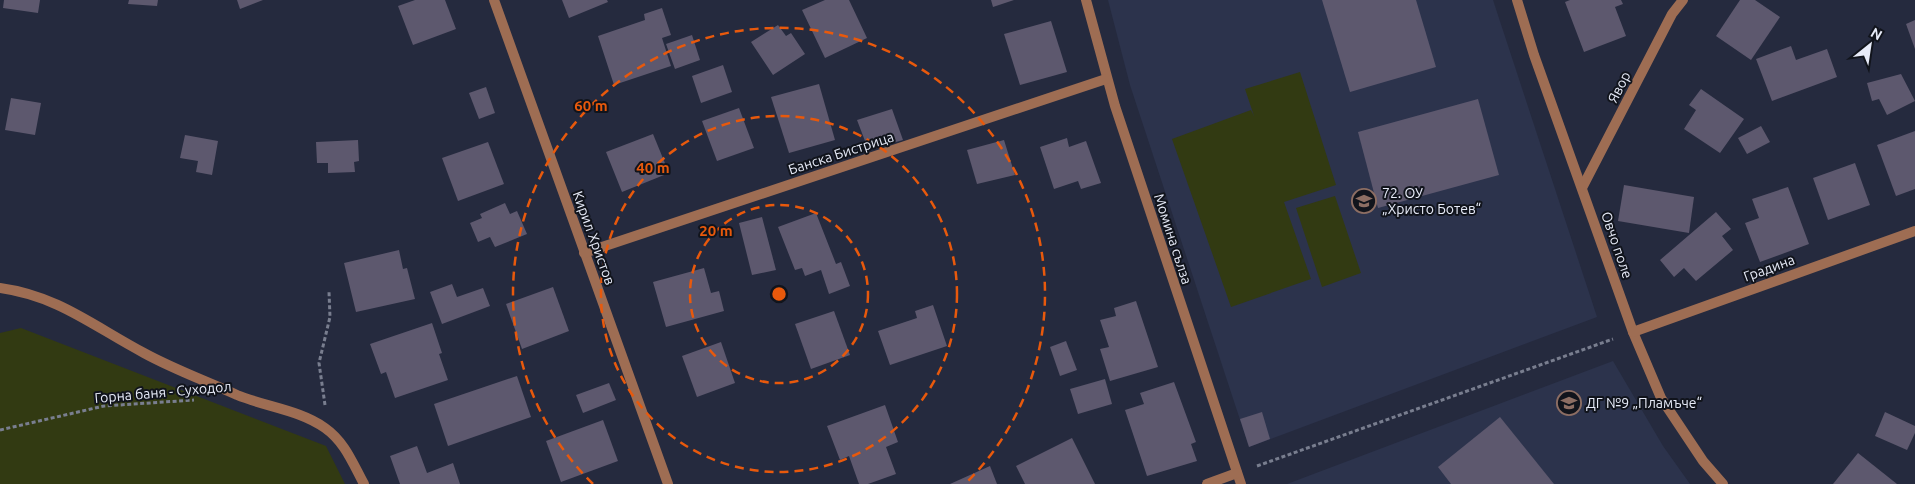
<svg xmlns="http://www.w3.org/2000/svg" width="1915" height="484" font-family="Ubuntu,sans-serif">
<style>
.built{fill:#2c334c}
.green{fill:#323a12}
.building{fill:#5d586e}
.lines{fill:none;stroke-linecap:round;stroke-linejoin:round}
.path{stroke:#797e8f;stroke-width:3;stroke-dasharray:4 2.5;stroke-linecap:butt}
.street{stroke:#9e6d53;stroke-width:10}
.ring{fill:none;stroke:#e8590c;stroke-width:2.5;stroke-dasharray:9 6}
.labels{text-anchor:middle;stroke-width:4;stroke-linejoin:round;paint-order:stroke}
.street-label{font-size:14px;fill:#e7ebf8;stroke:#11141c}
.poi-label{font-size:14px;fill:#e7ebf8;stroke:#11141c;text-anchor:start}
.centre{fill:#e8590c;stroke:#11141c;stroke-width:2.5}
.ring-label{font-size:15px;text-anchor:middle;font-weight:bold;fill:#e8590c;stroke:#11141c;stroke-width:4;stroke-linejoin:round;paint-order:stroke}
</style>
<rect width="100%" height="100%" fill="#252a3e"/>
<!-- built -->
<g class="built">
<polygon points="1108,0 1493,0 1597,317 1249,447 1130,85"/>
<polygon points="1613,361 1663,446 1690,484 1287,484"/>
</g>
<!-- green -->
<g class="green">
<polygon points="1300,72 1336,185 1284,202 1311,279 1231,307 1172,139 1251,110 1254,116 1245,89"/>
<polygon points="1335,196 1361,273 1322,287 1296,208"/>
<polygon points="21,328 326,446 345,484 0,484 0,333"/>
</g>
<!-- building -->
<g class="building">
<polygon points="4,0 40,0 38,13 3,8"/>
<polygon points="129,0 158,0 157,6 128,4"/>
<polygon points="237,0 263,0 240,9"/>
<polygon points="415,0 445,0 456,29 413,45 398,6"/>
<polygon points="562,0 607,0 608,2 569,18"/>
<polygon points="825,0 849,0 867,38 825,58 802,10"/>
<polygon points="991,0 1014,0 993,7"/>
<polygon points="1322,0 1416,0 1436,67 1350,92"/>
<polygon points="1570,0 1621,0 1623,4 1615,7 1626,36 1584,52 1565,2"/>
<polygon points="1740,0 1755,0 1780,17 1751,60 1716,36"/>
<polygon points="662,8 671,35 662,38 671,66 614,85 598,36 645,20 644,14"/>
<polygon points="1915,20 1915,49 1906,24"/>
<polygon points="1051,21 1067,72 1020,85 1004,34"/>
<polygon points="778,25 786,36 791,33 805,54 773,75 751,42"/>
<polygon points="692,35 700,60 675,69 666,44"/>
<polygon points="1791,46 1796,60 1827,49 1837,77 1772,101 1756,59"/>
<polygon points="723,65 732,92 701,103 692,76"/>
<polygon points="1901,74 1915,101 1887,115 1879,99 1872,101 1867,83"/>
<polygon points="819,84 835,140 789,153 771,97"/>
<polygon points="486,87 495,113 479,119 469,93"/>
<polygon points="1701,89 1744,119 1720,153 1684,129 1696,110 1689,105"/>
<polygon points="11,98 41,103 35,135 5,130"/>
<polygon points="1478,99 1499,175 1378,208 1358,132"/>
<polygon points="739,108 754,148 717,161 702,121"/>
<polygon points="892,109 903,140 878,147 875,139 865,141 857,120"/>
<polygon points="1761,126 1770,142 1747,154 1738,138"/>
<polygon points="1915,131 1915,189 1896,196 1877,145"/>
<polygon points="653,134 669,173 622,192 606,152"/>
<polygon points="185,135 218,141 212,175 196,172 198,161 180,158"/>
<polygon points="1067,138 1069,147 1086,141 1101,183 1081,189 1078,181 1054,189 1040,147"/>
<polygon points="358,140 359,161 354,162 355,172 328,173 328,163 317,163 316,142"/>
<polygon points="1004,140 1015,175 977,184 967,150"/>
<polygon points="488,142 504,184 458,201 442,158"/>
<polygon points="1855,163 1870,205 1828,220 1813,178"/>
<polygon points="1624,185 1694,197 1689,233 1618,221"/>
<polygon points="1788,187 1809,244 1760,262 1745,223 1759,218 1752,199"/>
<polygon points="505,203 510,214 517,211 527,234 495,247 490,237 478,242 470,223 482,218 480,214"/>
<polygon points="1716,212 1731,229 1722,236 1733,250 1696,281 1684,268 1674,277 1660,260"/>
<polygon points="816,213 836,264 841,262 850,286 829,294 821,270 805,276 802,268 795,270 778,227"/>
<polygon points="762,217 776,270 752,275 739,223"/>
<polygon points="399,250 403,269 407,268 415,299 356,312 344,263"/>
<polygon points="704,268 711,293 719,291 724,311 666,327 653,282"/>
<polygon points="452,284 457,297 483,288 490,306 442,324 430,292"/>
<polygon points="553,287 569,331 522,349 506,304"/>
<polygon points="1136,301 1158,367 1110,381 1100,349 1109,347 1100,320 1116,316 1114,308"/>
<polygon points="933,305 947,346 890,365 878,331 917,318 915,311"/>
<polygon points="834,311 850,355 811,369 795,324"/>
<polygon points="432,323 442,353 439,354 448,380 395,398 386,372 381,374 370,344"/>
<polygon points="1066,341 1077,370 1060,376 1050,347"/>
<polygon points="721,342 735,383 697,397 682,356"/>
<polygon points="517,376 531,417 448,446 434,404"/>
<polygon points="1105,379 1112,404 1078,414 1070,389"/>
<polygon points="1174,382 1196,442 1191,444 1197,461 1147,476 1125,410 1144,404 1140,393"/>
<polygon points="609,383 616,400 583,413 576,395"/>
<polygon points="885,405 898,442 886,447 896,474 868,484 859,484 849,456 840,460 827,426"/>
<polygon points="1262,412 1270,439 1249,447 1240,419"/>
<polygon points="1885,412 1915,426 1915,433 1907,450 1875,436"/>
<polygon points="1500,417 1554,484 1451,484 1438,467"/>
<polygon points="603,420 618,461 561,482 546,441"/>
<polygon points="1072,438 1095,484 1025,484 1016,466"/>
<polygon points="417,446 427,473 453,463 460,484 400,484 390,456"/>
<polygon points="1858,453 1897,484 1833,484"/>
<polygon points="990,466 997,484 950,484"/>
</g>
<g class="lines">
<!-- path -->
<g class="path">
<polyline points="325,405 319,363 330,317 329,292"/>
<polyline points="0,430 104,406 194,400"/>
<polyline points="1257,466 1613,339"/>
</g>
<!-- street -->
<g class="street">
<polyline points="494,0 668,484"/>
<polyline points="1086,0 1115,106 1241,484"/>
<polyline points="1517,0 1534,55 1633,332 1661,398 1703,461 1723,484"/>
<polyline points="1582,188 1672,14 1683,0"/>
<polyline points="584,253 1106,79"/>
<path d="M 0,288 C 58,296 93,326 144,353 C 173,369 206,381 237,395 C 266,407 300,410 325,428 C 345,442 353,464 364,484"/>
<polyline points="1633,332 1915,231"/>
<polyline points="1207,484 1237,473"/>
</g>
</g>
<!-- distance rings -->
<g class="ring">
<circle cx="779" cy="294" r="89"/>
<circle cx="779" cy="294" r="178"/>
<path d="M593 484A266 266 0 1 1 965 484"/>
</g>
<!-- icons -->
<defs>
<symbol id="school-ring" viewBox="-11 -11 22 22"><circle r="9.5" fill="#11141c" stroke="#8d6e63" stroke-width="1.5"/><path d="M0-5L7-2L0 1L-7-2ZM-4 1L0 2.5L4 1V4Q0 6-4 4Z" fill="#8d6e63"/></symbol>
</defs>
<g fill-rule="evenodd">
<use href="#school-ring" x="1350" y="187" width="28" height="28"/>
<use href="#school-ring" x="1555" y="389" width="28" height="28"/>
</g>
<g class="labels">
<!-- street labels -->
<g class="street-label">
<text transform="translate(1619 87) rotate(-63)" y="5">Явор</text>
<text transform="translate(841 153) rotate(-18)" y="5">Банска Бистрица</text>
<text transform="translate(594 238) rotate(70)" y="5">Кирил Христов</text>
<text transform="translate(1173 239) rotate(72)" y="5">Момина сълза</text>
<text transform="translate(1617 245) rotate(71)" y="5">Овчо поле</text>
<text transform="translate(1769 268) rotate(-20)" y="5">Градина</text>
<text transform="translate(163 392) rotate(-5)" y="5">Горна баня - Суходол</text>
</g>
<!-- poi labels -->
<g class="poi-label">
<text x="1382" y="198">72. ОУ<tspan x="1382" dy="16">„Христо Ботев“</tspan></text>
<text x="1586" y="408">ДГ №9 „Пламъче“</text>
</g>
</g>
<circle cx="779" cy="294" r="8" class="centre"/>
<g class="ring-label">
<text x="591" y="111">60 m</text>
<text x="653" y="173">40 m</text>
<text x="716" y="236">20 m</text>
</g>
<!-- north arrow -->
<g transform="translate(1870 45) rotate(30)" stroke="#11141c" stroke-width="4" paint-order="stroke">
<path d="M0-4L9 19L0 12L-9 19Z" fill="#e7ebf8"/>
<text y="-8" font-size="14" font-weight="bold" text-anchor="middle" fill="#e7ebf8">N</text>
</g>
</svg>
